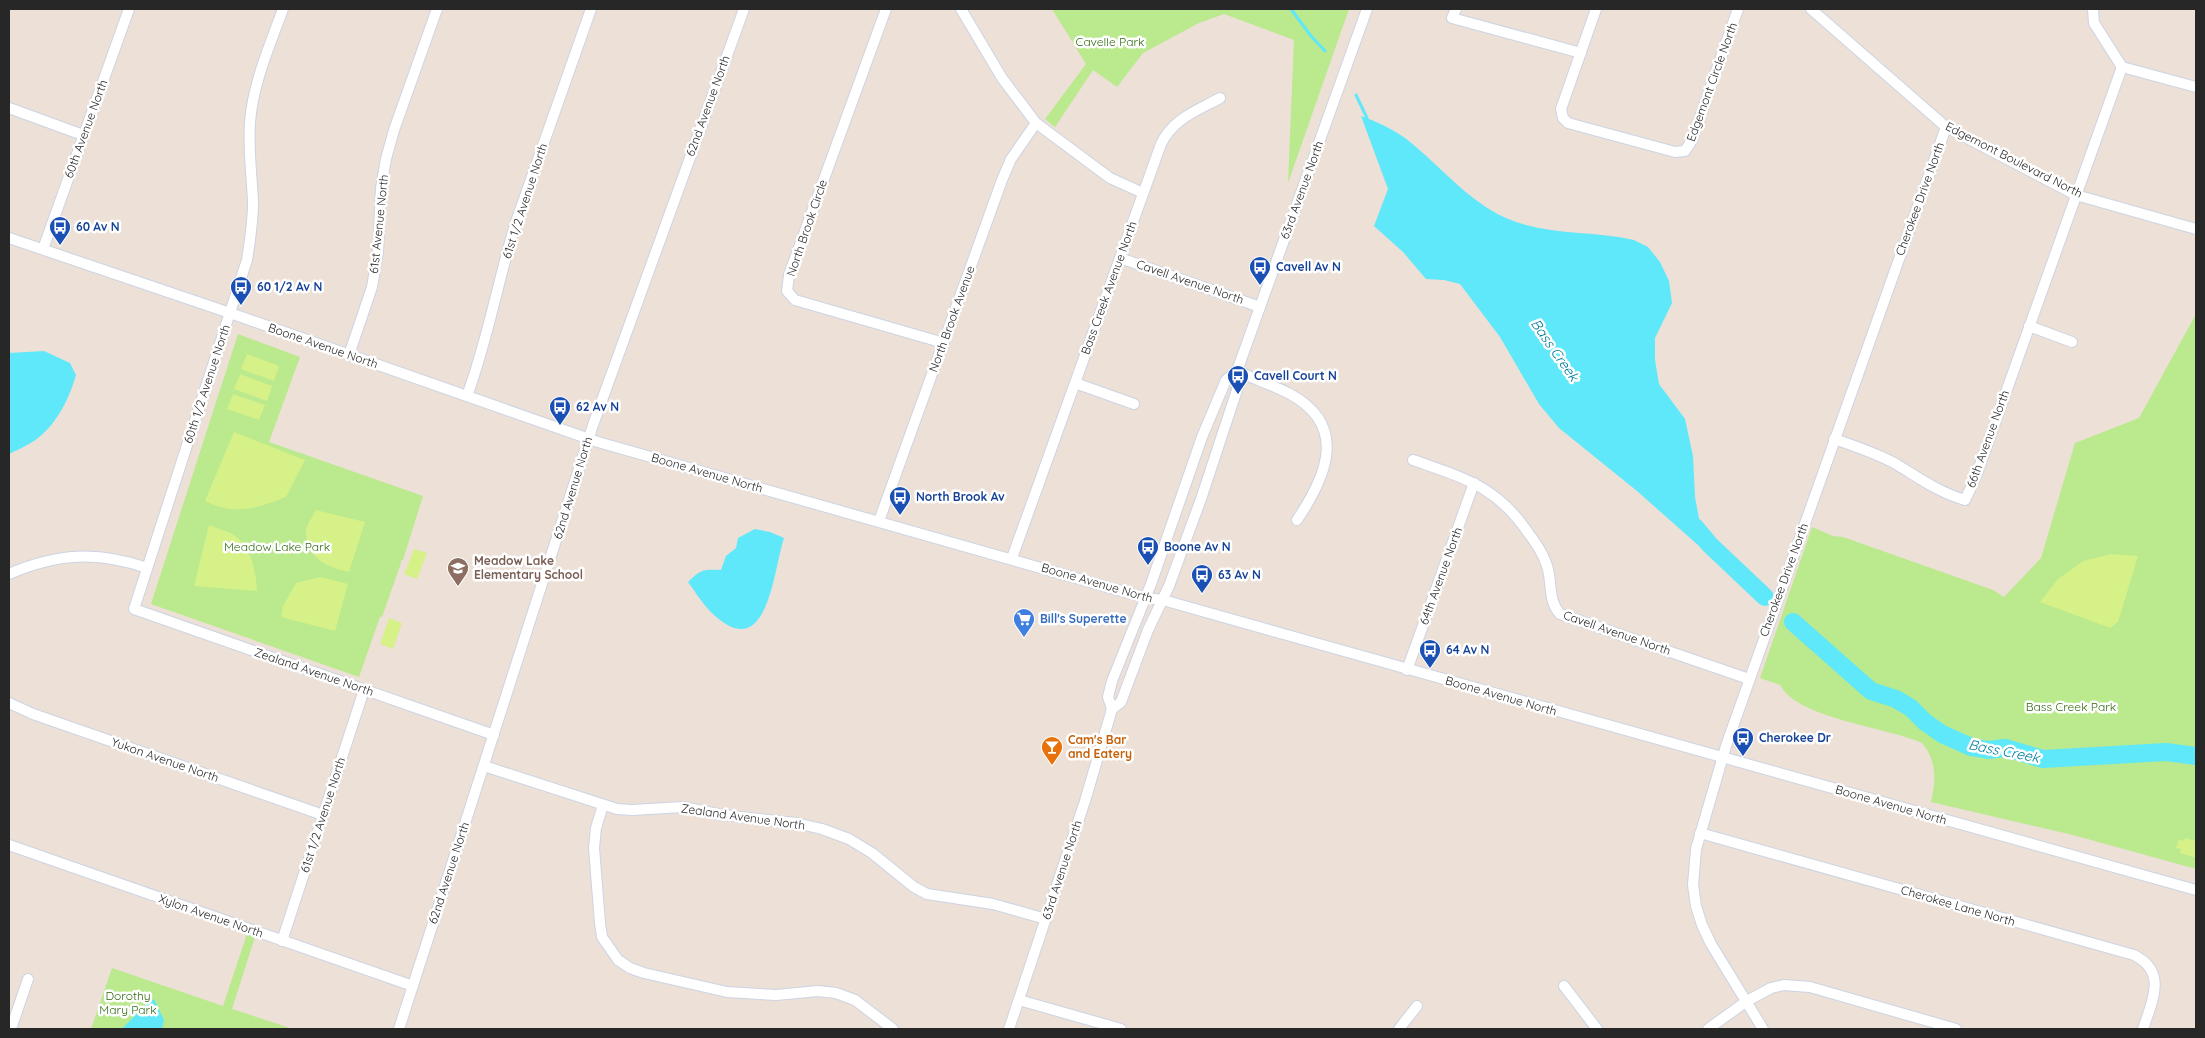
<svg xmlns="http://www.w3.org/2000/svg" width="2205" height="1038" font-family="Quicksand,sans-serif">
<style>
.green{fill:#bbe98d}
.pitch{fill:#d5f188}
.water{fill:#5ee8fa}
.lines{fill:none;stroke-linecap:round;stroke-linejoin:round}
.stream{stroke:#5ee8fa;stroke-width:3}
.river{stroke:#5ee8fa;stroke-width:18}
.minor-casing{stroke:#ccd4e3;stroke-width:12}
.minor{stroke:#fff;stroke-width:10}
.labels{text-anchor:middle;stroke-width:5;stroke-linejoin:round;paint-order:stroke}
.park-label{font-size:12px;fill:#326a12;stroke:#fff}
.street-label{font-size:12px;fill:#272727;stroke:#fff}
.transit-label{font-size:12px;font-weight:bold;fill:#164399;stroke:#fff;text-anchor:start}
.education-label{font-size:12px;font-weight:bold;fill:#785e54;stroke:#fff;text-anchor:start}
.shop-label{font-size:12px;font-weight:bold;fill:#366cbe;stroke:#fff;text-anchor:start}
.food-label{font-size:12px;font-weight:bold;fill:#c56008;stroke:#fff;text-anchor:start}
.water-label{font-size:14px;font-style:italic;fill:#027e9b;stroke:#fff}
</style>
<rect width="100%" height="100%" fill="#ece0d7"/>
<g class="green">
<path d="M1052,9H1349L1288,183L1294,40L1224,14L1199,23L1143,53L1117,87L1093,70L1055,127L1045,119L1086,64Z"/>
<path d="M2196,314V869L2073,835L1931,802C1936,781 1937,761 1922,743C1887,727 1798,719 1780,685L1760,678L1812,527L1833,536L1843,537L1993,590L2004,597L2041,558L2075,443L2139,418Z"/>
<path d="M238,334L300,357L269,442L423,496L403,560H401V563L382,617H380L359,677L151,604Z"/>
<path d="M247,934L255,937L232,1009L293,1029H91L112,968L223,1006Z"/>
</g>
<g class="pitch">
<path d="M247,354L279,366L274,381L241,369Z"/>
<path d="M240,374L272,386L267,401L234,389Z"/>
<path d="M233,394L265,405L259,420L227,409Z"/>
<path d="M234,432L305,460L286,497C258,508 234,516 205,501Z"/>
<path d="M316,510L365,522L349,572C327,567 307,559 306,532C306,525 313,516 316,510Z"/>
<path d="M209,525C216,528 225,530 232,534C251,545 256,571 257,591L194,586Z"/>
<path d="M414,549L427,553L417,579L404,574Z"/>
<path d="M2111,554L2138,556L2118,622L2110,628L2040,602L2058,579L2083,561Z"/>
<path d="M321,577L348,584L335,631L281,617L283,606L296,583Z"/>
<path d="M389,618L402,623L393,649L380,644Z"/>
<path d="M2185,838L2196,841V858L2180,853L2181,849L2176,848L2179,839L2184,841Z"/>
</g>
<g class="water">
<path d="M1361,116C1377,122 1391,128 1405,138C1439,164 1466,200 1506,218C1547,236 1591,230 1634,240L1648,247L1660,262L1669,281L1672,303L1655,338V360L1659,384L1685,419L1693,456L1695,497L1701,529L1710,545L1707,553L1637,491L1559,428L1539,404L1500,337L1460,284L1444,280L1426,279L1403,252L1374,226L1388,189Z"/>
<path d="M44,351L70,363L76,375C69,399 56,426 34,441C26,446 17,450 9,454V353Z"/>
<path d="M755,529L770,532L784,538C773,571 768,664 714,615C704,606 696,593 688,582C700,570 703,569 721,570L726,556L736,548L738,538Z"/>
<path d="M154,999L164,1020L162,1029H122L143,1007Z"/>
</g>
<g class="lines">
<g class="stream">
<path d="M1291,9L1311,36L1325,51"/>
<path d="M1356,95L1367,118"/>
</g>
<g class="river">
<path d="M1695,527L1710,545L1765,597"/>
<path d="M1793,622L1871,691L1896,699L1911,708L1925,722L1942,734L1971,747L1988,750L2005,748L2043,759L2166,752L2196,756"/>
</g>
<g class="minor-casing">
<g id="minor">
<path d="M283,9C270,45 253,83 250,122C248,150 252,176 253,203C253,222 250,241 247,260L134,609L494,735"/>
<path d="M886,9L789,275L787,291L795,300L944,343"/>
<path d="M961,9L1002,78L1036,123L1110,178L1143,193"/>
<path d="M1456,9L1452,18L1581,53"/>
<path d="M1596,9L1561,109L1563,118L1568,123L1675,152L1685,151L1692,140L1738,9"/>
<path d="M1811,9L1946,127L2076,195L2196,229"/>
<path d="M2093,9L2094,23L2122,67"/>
<path d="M2122,67L2196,87"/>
<path d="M9,108L83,135"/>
<path d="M9,238L230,313L598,442L1146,598L1163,600L1287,635L2196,890"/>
<path d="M43,249L129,9"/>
<path d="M1120,258L1260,307"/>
<path d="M2029,326L2072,342"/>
<path d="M349,355L372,287L378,252L381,188L386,159L394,130L437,9"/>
<path d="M1237,371C1254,379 1273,385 1290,394C1349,426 1326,477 1297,520"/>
<path d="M1075,383L1134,404"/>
<path d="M467,396C488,339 498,280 516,222L591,9"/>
<path d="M1834,439C1855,446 1876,453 1896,464C1919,478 1938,492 1965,500L1975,479L2122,67"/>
<path d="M1413,460C1464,478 1497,486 1529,534C1536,543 1542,552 1546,563C1553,580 1547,600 1560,614L1749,679"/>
<path d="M879,521L1002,180L1011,159L1036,123"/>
<path d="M1012,558L1161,144C1173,119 1196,111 1220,98"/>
<path d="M9,574C57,553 98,551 147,568"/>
<path d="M1407,670L1474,483"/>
<path d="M9,703L33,714L323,815"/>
<path d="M1112,709L1108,697L1112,681L1151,584L1202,437L1226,380L1237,371"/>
<path d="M484,766L617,809L632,810L683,807L723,815L796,823L822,829L849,839L872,853L914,887L927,894L993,904L1046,919"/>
<path d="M603,805L596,828L594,848L600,923L602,937L618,960L630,968L644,973L727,992L776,995L818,991L836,993L855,1000L893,1029"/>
<path d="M1700,833L2134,955C2168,972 2152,1001 2143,1029"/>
<path d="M9,845L413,986"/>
<path d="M282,941L364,690"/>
<path d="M1564,986L1597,1029"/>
<path d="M1019,1000L1121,1029"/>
<path d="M11,1029L28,979"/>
<path d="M399,1029L593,425L744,9"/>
<path d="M1009,1029L1085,801L1112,709L1121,702L1148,630L1169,586L1201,499L1238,387L1237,371L1367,9"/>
<path d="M1399,1029L1417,1006"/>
<path d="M1708,1029L1747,1001L1771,988L1784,985L1810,987L1956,1029"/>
<path d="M1763,1029L1711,944L1702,925L1696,906L1693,885L1696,849L1726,746L1946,127"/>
</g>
</g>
<use href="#minor" class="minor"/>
</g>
<defs>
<g id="bus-pin" transform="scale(1.125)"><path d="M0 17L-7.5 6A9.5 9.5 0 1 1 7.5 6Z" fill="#1a4fb4" stroke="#fff"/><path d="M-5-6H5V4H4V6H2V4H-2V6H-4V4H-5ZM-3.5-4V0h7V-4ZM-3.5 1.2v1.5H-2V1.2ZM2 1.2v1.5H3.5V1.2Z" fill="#fff"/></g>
<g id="school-pin" transform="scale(1.125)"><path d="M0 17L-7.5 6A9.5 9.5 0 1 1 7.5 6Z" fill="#8d6e63" stroke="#fff"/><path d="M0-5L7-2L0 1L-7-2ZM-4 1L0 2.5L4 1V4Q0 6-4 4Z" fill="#fff"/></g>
<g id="supermarket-pin" transform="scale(1.125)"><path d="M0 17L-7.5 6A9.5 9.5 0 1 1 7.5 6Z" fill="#3f7fe0" stroke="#fff"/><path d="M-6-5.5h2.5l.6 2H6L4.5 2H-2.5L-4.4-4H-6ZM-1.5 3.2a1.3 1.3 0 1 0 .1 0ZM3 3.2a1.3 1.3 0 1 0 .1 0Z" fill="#fff"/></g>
<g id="bar-pin" transform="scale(1.125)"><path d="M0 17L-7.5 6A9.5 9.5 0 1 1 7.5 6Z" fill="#e8710a" stroke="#fff"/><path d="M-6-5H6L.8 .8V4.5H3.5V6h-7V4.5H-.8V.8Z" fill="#fff"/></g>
</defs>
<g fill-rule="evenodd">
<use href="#bus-pin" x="60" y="227"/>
<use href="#bus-pin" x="1260" y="267"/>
<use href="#bus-pin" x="241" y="287"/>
<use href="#bus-pin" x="1238" y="376"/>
<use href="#bus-pin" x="560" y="407"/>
<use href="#bus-pin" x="900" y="497"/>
<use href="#bus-pin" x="1148" y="547"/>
<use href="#school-pin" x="458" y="568"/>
<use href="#bus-pin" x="1202" y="575"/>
<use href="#supermarket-pin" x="1024" y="619"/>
<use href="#bus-pin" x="1430" y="650"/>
<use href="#bus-pin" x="1743" y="738"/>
<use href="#bar-pin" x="1052" y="747"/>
</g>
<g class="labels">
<g class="park-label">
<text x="1110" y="46">Cavelle Park</text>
<text x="277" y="551">Meadow Lake Park</text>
<text x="2071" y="711">Bass Creek Park</text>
<text x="128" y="1000">Dorothy<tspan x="128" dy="14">Mary Park</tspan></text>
</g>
<g class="street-label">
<text transform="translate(1712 82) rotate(-70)" y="4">Edgemont Circle North</text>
<text transform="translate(708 106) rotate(-70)" y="4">62nd Avenue North</text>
<text transform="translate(86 129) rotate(-70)" y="4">60th Avenue North</text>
<text transform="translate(2014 160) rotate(27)" y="4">Edgemont Boulevard North</text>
<text transform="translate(1302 190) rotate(-70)" y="4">63rd Avenue North</text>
<text transform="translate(1920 199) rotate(-70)" y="4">Cherokee Drive North</text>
<text transform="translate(525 201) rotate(-72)" y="4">61st 1/2 Avenue North</text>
<text transform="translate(379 224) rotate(-84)" y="4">61st Avenue North</text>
<text transform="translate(807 228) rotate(-71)" y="4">North Brook Circle</text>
<text transform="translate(1190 282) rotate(19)" y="4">Cavell Avenue North</text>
<text transform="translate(1109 288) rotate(-70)" y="4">Bass Creek Avenue North</text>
<text transform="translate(952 319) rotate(-70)" y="4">North Brook Avenue</text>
<text transform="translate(323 346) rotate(19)" y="4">Boone Avenue North</text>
<text transform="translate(207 384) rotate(-72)" y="4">60th 1/2 Avenue North</text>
<text transform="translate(1988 439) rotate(-70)" y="4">66th Avenue North</text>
<text transform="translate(707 473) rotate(16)" y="4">Boone Avenue North</text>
<text transform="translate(573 488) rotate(-73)" y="4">62nd Avenue North</text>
<text transform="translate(1441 576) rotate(-70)" y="4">64th Avenue North</text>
<text transform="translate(1784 580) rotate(-70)" y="4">Cherokee Drive North</text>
<text transform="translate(1097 583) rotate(16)" y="4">Boone Avenue North</text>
<text transform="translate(1617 633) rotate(19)" y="4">Cavell Avenue North</text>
<text transform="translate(314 672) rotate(19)" y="4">Zealand Avenue North</text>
<text transform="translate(1501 696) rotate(16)" y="4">Boone Avenue North</text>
<text transform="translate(165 760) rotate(19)" y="4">Yukon Avenue North</text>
<text transform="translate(1891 805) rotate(16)" y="4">Boone Avenue North</text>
<text transform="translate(323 815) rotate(-72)" y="4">61st 1/2 Avenue North</text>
<text transform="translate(743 817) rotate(8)" y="4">Zealand Avenue North</text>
<text transform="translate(1062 870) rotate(-72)" y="4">63rd Avenue North</text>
<text transform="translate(449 873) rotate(-72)" y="4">62nd Avenue North</text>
<text transform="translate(1958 906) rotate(16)" y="4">Cherokee Lane North</text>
<text transform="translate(211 916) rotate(19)" y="4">Xylon Avenue North</text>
</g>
<g class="transit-label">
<text x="76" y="231">60 Av N</text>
<text x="1276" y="271">Cavell Av N</text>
<text x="257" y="291">60 1/2 Av N</text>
<text x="1254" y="380">Cavell Court N</text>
<text x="576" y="411">62 Av N</text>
<text x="916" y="501">North Brook Av</text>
<text x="1164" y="551">Boone Av N</text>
<text x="1218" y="579">63 Av N</text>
<text x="1446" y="654">64 Av N</text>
<text x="1759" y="742">Cherokee Dr</text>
</g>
<g class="education-label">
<text x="474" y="565">Meadow Lake<tspan x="474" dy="14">Elementary School</tspan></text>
</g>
<g class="shop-label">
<text x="1040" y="623">Bill's Superette</text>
</g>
<g class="food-label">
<text x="1068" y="744">Cam's Bar<tspan x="1068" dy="14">and Eatery</tspan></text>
</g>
<g class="water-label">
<text transform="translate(1555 350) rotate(55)" y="5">Bass Creek</text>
<text transform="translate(2004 751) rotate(11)" y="5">Bass Creek</text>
</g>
</g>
<rect width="2205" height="1038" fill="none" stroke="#272727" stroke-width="20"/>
</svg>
